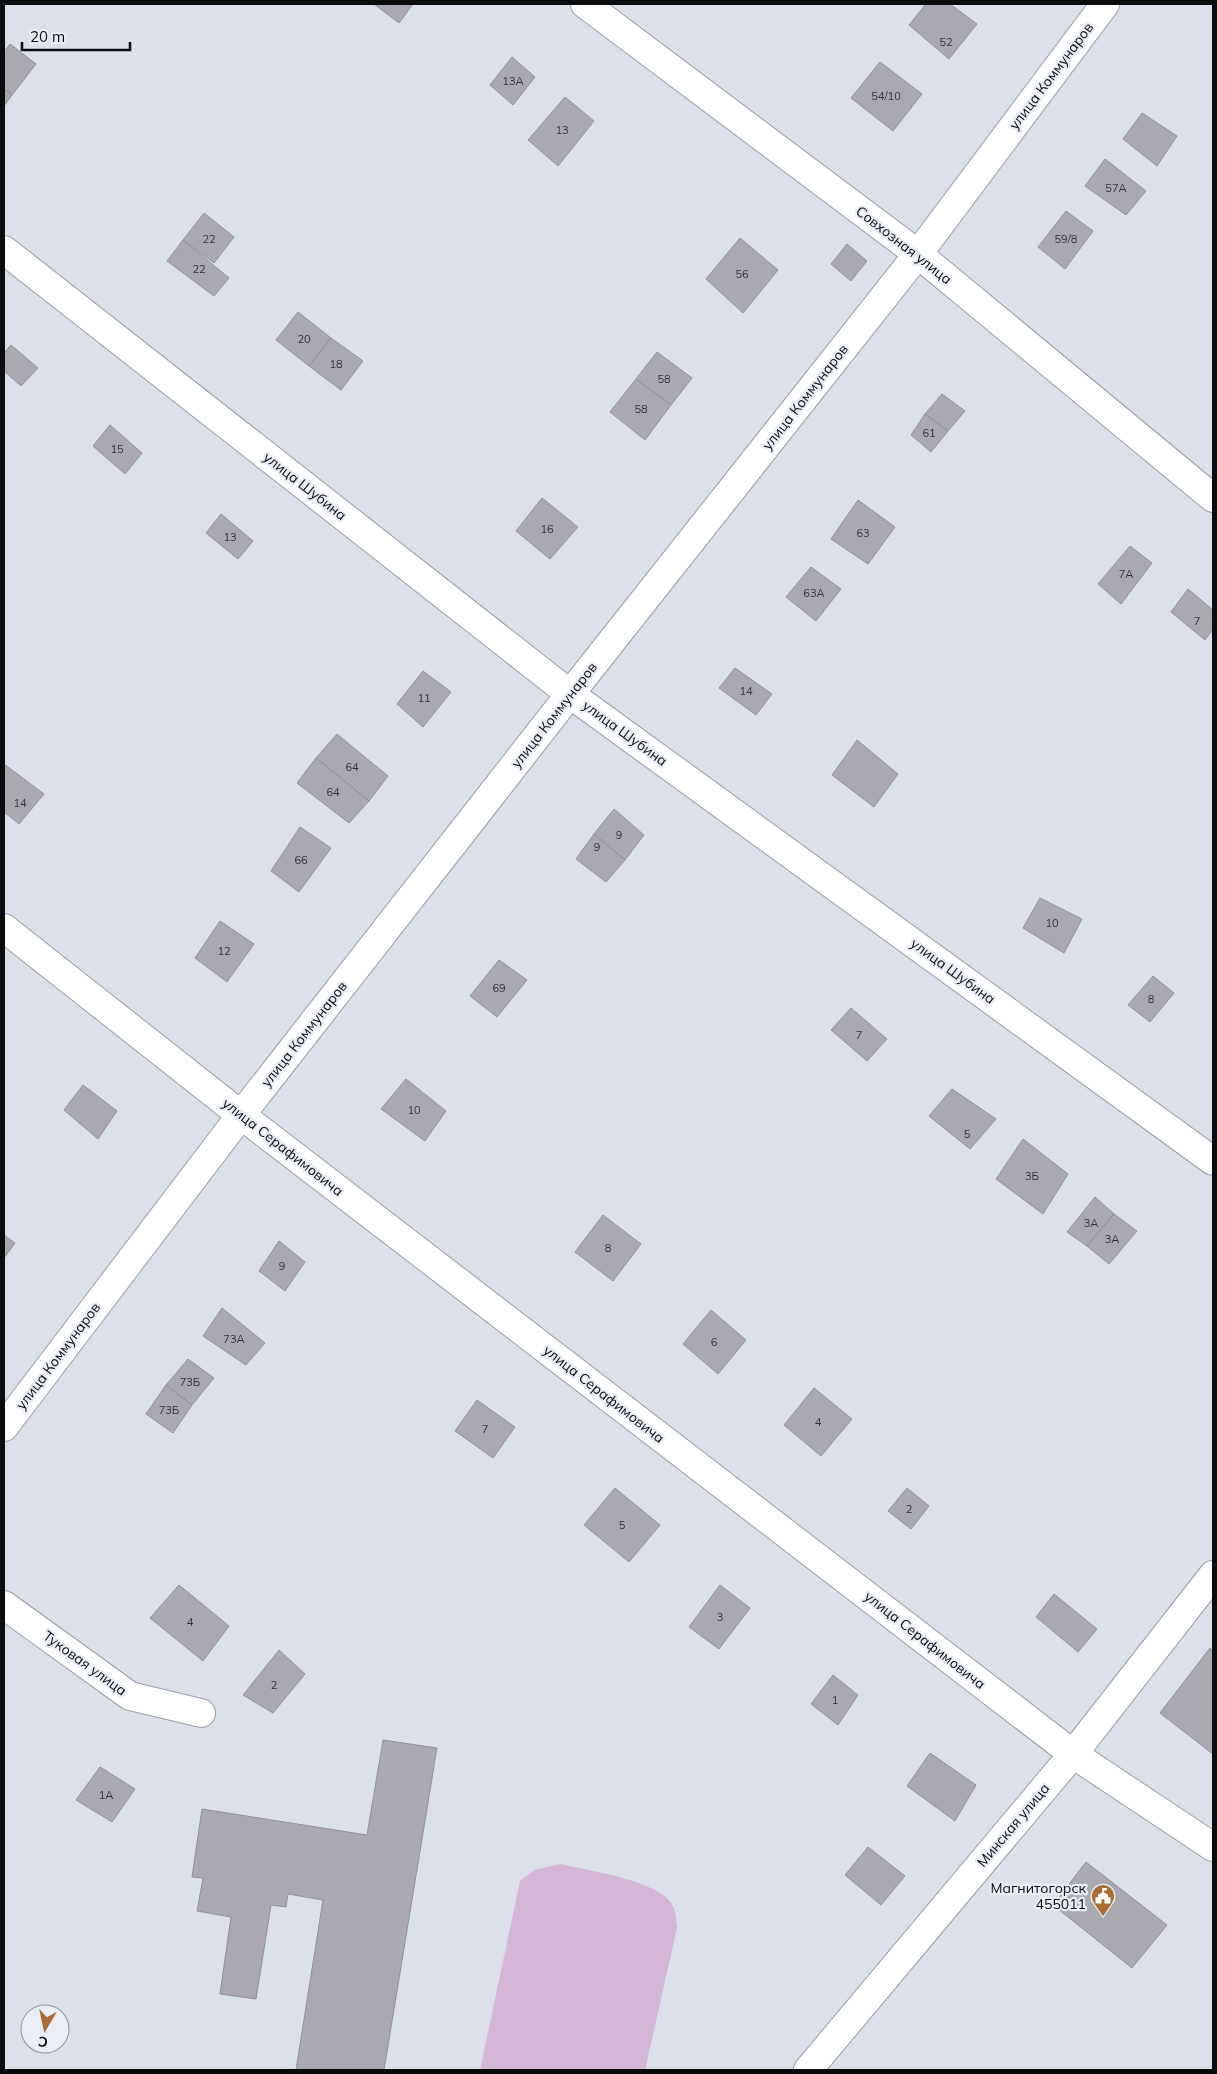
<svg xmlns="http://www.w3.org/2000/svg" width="1217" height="2074" font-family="Mulish,sans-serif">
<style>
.green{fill:#d4b6d7}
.building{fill:#aaa9b2;stroke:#92919a}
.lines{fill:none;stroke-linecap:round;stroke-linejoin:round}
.minor-casing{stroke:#989ea5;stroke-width:30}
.minor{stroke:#fff;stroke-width:28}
.labels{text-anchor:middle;stroke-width:4.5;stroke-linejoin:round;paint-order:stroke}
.number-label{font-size:11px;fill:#323337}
.street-label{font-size:14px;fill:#0a0c0e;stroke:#e8edf6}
.poi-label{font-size:14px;fill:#0a0c0e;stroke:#e8edf6;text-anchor:end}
</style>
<rect width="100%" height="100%" fill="#dbe0e9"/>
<path class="green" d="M560,1864C585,1870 665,1881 674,1908C676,1914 676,1921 677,1928L645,2070H480L520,1881L534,1870Z"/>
<g class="building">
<path d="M374,4H413L399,23Z"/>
<path d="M926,4H950L977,24L949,59L909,25Z"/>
<path d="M10,44L36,64L12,95L4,89V52Z"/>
<path d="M512,57L535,77L513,105L490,85Z"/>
<path d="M880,62L922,94L893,131L851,98Z"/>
<path d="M4,89L12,95L4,106Z"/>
<path d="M565,97L594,121L558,166L528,140Z"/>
<path d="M1142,113L1177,136L1157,166L1123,139Z"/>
<path d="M1105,159L1146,191L1126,215L1085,186Z"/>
<path d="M1066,211L1093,231L1065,269L1038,247Z"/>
<path d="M204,213L234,237L214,263L183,240Z"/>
<path d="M740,238L778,270L743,313L706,279Z"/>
<path d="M183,240L229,278L214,296L167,261Z"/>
<path d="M847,244L867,261L851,281L831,264Z"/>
<path d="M298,312L331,338L309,366L276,340Z"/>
<path d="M331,338L363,361L341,390L309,366Z"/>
<path d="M11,345L38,368L21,386L4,371V353Z"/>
<path d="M657,352L692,378L671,405L636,379Z"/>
<path d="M636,379L671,405L645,440L610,412Z"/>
<path d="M942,394L965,411L948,431L925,414Z"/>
<path d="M925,414L948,431L931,452L911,435Z"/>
<path d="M110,425L142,453L125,474L93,446Z"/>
<path d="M542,498L578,527L550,559L516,531Z"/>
<path d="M858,500L895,527L868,564L831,539Z"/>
<path d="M221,514L253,541L238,559L206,533Z"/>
<path d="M1130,546L1152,563L1121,604L1098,584Z"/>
<path d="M811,567L841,589L816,621L786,597Z"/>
<path d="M1188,589L1213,610V629L1205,640L1171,612Z"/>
<path d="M735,668L772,694L756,715L719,688Z"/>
<path d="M423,671L451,692L423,727L397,704Z"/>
<path d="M337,734L388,776L369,801L316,758Z"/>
<path d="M857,740L898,774L874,807L832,775Z"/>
<path d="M316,758L369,801L349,823L297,783Z"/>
<path d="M4,764L44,794L19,824L4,812Z"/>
<path d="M614,809L644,835L625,860L594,834Z"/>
<path d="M300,827L331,848L299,892L271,871Z"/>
<path d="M594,834L625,860L606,882L576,859Z"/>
<path d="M1040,898L1082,919L1064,953L1023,928Z"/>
<path d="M220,921L254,944L227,982L195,958Z"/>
<path d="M499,960L527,980L497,1017L470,996Z"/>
<path d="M1153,976L1174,993L1150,1022L1128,1005Z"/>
<path d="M851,1008L887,1039L867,1061L831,1030Z"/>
<path d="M406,1079L446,1111L425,1141L381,1109Z"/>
<path d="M83,1085L117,1111L98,1139L64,1110Z"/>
<path d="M952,1089L996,1119L970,1149L929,1116Z"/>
<path d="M1023,1139L1068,1174L1043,1214L996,1179Z"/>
<path d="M1095,1197L1114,1214L1087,1246L1067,1232Z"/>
<path d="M1114,1214L1137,1231L1109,1264L1087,1246Z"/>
<path d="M603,1215L641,1244L613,1281L575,1252Z"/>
<path d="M4,1235L15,1243L4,1258Z"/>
<path d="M279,1241L305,1262L285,1291L259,1271Z"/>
<path d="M222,1308L265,1343L246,1365L203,1336Z"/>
<path d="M711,1310L746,1340L718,1374L683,1344Z"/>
<path d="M188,1359L214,1378L192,1405L166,1385Z"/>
<path d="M166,1385L192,1405L173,1433L146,1414Z"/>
<path d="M814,1388L852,1419L821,1456L784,1425Z"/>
<path d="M477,1400L515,1427L493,1458L455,1431Z"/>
<path d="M615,1488L660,1525L629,1562L584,1525Z"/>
<path d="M907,1488L929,1506L911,1529L888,1511Z"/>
<path d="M179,1585L229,1626L203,1661L150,1618Z"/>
<path d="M720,1585L750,1608L719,1649L689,1627Z"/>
<path d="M1054,1594L1097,1629L1078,1652L1036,1617Z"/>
<path d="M1210,1648L1213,1651V1754L1160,1713Z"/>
<path d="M279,1650L305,1674L273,1713L243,1695Z"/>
<path d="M833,1675L858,1695L838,1725L811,1704Z"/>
<path d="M383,1740L437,1748L384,2070H296L323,1900L288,1894L286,1907L271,1905L256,1999L220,1994L231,1917L197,1911L203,1878L192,1877L202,1809L367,1835Z"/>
<path d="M930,1753L976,1785L955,1821L907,1786Z"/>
<path d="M100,1767L135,1789L112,1822L76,1800Z"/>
<path d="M868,1847L905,1876L881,1905L845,1875Z"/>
<path d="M1086,1862L1167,1925L1132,1968L1053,1905Z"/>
</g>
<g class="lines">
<g class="minor-casing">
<g id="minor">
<path d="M585,4L918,254L1213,498"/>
<path d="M4,250L570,694L1213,1161"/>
<path d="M4,928L241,1115L1073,1754L1213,1847"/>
<path d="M4,1427L241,1115L570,694L918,254L1105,4"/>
<path d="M4,1605L130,1696L201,1713"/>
<path d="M808,2070L1073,1754L1213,1575"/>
</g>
</g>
<use href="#minor" class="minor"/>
</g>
<defs>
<g id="civic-pin" transform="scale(1.25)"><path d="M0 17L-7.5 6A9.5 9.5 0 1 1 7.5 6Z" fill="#ac6d33" stroke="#e8edf6"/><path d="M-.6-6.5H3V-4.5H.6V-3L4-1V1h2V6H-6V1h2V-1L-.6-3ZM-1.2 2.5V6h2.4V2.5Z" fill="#fff"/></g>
</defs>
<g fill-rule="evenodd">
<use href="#civic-pin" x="1103" y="1896"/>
</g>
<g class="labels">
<g class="number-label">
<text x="946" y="46">52</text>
<text x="513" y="85">13А</text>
<text x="886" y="100">54/10</text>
<text x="562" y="134">13</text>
<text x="1116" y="192">57А</text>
<text x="209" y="243">22</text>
<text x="1066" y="243">59/8</text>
<text x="199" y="273">22</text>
<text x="742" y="278">56</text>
<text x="304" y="343">20</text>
<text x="336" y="368">18</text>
<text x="664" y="383">58</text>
<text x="641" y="413">58</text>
<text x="929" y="437">61</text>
<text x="117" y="453">15</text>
<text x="547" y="533">16</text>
<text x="863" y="537">63</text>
<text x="230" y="541">13</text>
<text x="1126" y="578">7А</text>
<text x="814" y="597">63А</text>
<text x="1197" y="625">7</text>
<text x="746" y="695">14</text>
<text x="424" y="702">11</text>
<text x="352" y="771">64</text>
<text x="333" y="796">64</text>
<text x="20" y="807">14</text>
<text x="619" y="839">9</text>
<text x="597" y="851">9</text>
<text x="301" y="864">66</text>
<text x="1052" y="927">10</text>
<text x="224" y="955">12</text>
<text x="499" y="992">69</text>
<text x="1151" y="1003">8</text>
<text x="859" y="1039">7</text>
<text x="414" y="1114">10</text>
<text x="967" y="1138">5</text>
<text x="1032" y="1180">3Б</text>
<text x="1091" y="1227">3А</text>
<text x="1112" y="1243">3А</text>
<text x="608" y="1252">8</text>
<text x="282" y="1270">9</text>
<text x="234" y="1343">73А</text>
<text x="714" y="1346">6</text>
<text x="190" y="1386">73Б</text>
<text x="169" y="1414">73Б</text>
<text x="818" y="1426">4</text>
<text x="485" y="1433">7</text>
<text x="909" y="1513">2</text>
<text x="622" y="1529">5</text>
<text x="720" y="1621">3</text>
<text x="190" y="1626">4</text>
<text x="274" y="1689">2</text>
<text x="835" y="1704">1</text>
<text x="106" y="1799">1А</text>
</g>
<g class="street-label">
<text transform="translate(1051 76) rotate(-53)" y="5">улица Коммунаров</text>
<text transform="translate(904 245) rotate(38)" y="5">Совхозная улица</text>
<text transform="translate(805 397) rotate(-52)" y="5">улица Коммунаров</text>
<text transform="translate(305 486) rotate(38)" y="5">улица Шубина</text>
<text transform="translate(554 715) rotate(-52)" y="5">улица Коммунаров</text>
<text transform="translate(625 733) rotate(36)" y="5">улица Шубина</text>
<text transform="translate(953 971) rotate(36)" y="5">улица Шубина</text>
<text transform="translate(304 1034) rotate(-52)" y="5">улица Коммунаров</text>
<text transform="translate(283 1147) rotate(38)" y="5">улица Серафимовича</text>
<text transform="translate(58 1356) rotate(-53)" y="5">улица Коммунаров</text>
<text transform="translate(604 1394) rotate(38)" y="5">улица Серафимовича</text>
<text transform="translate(925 1640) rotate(38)" y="5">улица Серафимовича</text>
<text transform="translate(85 1663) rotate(36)" y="5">Туковая улица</text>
<text transform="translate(1013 1825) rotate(-50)" y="5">Минская улица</text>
</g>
<g class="poi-label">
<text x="1086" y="1893">Магнитогорск<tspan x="1086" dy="16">455011</tspan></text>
</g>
</g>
<rect width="1217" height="2074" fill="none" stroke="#0a0c0e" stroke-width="10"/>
<g transform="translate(45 2029) rotate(189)"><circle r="24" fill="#e8edf6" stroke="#8f9399"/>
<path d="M0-4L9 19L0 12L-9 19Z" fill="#ac6d33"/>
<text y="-8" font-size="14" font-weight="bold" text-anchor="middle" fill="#0a0c0e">С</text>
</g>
<path d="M22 42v8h108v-8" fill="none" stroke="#0a0c0e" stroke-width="2.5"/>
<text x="30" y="42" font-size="15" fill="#0a0c0e" stroke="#e8edf6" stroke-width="4" paint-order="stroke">20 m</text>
</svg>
